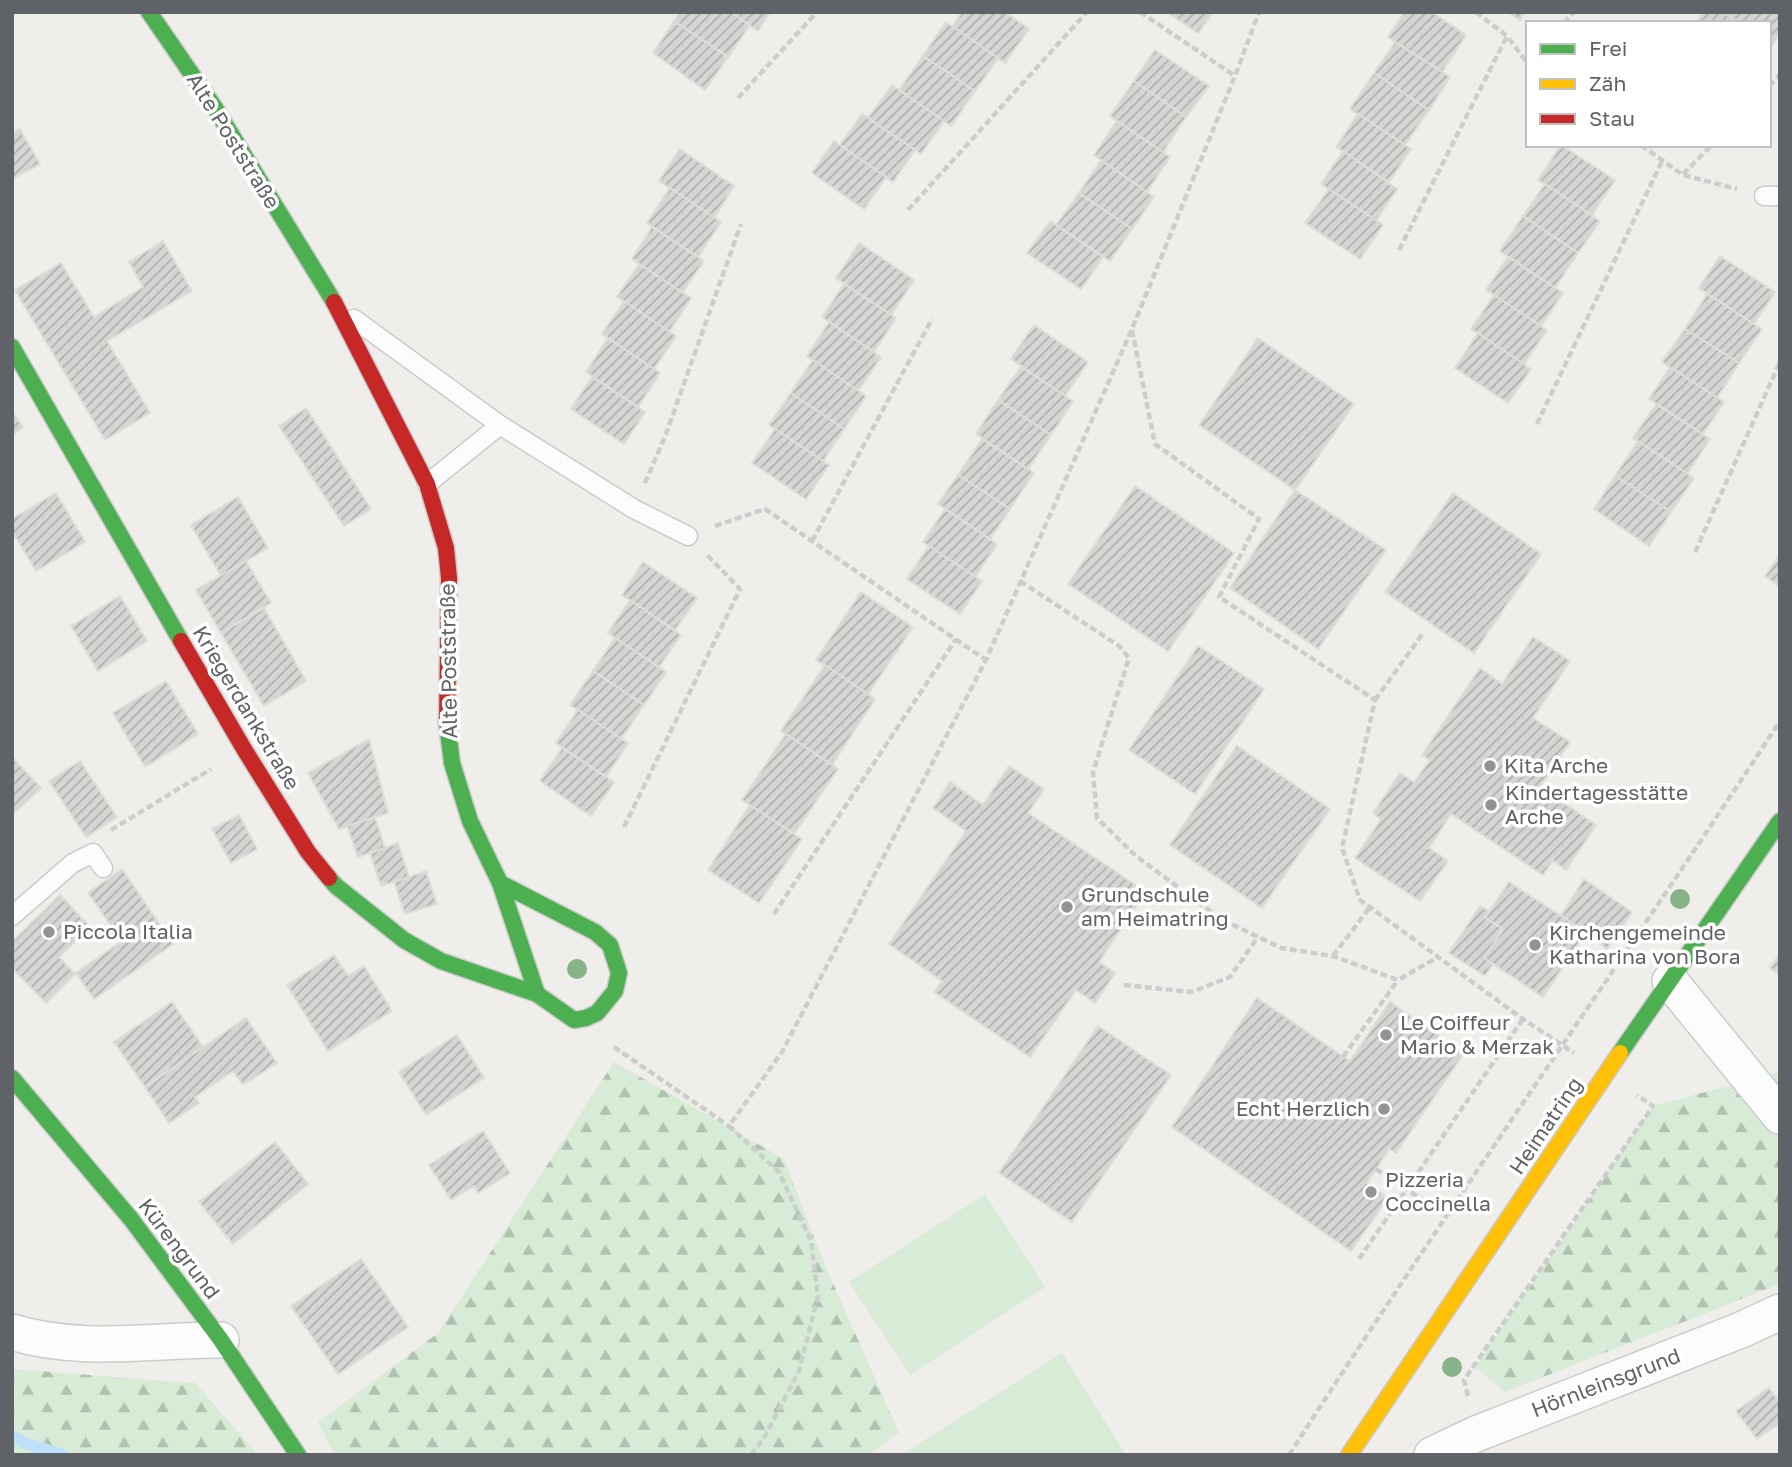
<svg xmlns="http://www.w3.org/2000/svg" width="1792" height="1467" font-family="'Golos Text',sans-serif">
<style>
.forest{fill:url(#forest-firs)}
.pitch{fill:#d8ebd6}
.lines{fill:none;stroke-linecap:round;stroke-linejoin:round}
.stream{stroke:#bfe0f9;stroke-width:12}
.building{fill:url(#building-hatch);stroke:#deddd9;stroke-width:2}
.lane-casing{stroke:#cbcccc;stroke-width:21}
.street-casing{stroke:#cbcccc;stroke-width:38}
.fast-casing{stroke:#cacacb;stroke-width:19}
.slow-casing{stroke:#cacacb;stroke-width:19}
.jam-casing{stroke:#cacacb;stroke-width:19}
.path{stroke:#cacfcc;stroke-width:4.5;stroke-dasharray:7 3.5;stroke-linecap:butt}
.lane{stroke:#fdfcfc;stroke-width:18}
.street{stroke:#fdfcfc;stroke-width:35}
.fast{stroke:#4caf50;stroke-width:16}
.slow{stroke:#ffc107;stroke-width:16}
.jam{stroke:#c62828;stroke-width:16}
.tree{fill:#88b388}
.poi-dot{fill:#919496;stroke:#fff;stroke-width:2.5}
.labels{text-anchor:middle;stroke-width:7;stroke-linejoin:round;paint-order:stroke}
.street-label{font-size:21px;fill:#5f6368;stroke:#fff}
.poi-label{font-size:21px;fill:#5f6368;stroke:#fff;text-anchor:start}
</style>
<defs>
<pattern id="forest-firs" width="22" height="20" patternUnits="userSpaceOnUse" patternTransform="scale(1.75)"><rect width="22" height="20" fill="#d8ebd6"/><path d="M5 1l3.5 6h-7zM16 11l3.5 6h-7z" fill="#b2c2b1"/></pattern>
<pattern id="building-hatch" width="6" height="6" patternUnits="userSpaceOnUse" patternTransform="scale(1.75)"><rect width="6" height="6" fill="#d6d5d3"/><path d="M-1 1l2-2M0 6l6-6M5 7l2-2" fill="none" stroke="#b1b0af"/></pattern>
</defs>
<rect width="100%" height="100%" fill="#efeeea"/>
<g class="forest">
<path d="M614,1062L784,1159L825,1265L899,1433L868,1455H335L318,1422L438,1333Z"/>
<path d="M1780,1072V1284L1505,1392L1475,1367L1653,1106Z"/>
<path d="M12,1369L195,1383L254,1450L255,1455H12Z"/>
</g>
<g class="pitch">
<path d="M985,1194L1045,1287L910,1375L849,1282Z"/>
<path d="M1062,1353L1126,1455H901Z"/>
</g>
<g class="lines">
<path class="stream" d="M12,1436L24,1443L63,1455"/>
</g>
<g class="building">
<path d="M680,12H731L750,25L728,57L674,21Z"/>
<path d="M731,12H770L758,31Z"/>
<path d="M962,12H1005L1029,29L1005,63L952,27Z"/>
<path d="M1167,12H1213L1198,33Z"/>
<path d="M1404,12H1432L1466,35L1442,72L1388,37Z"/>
<path d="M1508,12H1525L1520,20Z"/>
<path d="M1703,12H1724L1739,23H1696Z"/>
<path d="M1724,12H1780V33L1772,45L1769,43V23H1739Z"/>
<path d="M674,21L728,57L705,90L653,53Z"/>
<path d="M946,22L998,58L975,91L923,56Z"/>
<path d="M1395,42L1450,77L1429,110L1374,73Z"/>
<path d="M1155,50L1209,86L1186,117L1134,81Z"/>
<path d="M923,56L975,91L951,126L899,90Z"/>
<path d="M1374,73L1429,110L1405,145L1350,109Z"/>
<path d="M1134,81L1186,117L1163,152L1110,116Z"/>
<path d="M892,85L944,121L921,154L868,118Z"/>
<path d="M862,114L915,150L893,182L840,145Z"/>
<path d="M1358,114L1411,149L1389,182L1336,147Z"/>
<path d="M1117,121L1170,157L1147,192L1094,155Z"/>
<path d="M20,129L40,164L12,179V134Z"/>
<path d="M834,141L886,177L864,209L812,173Z"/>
<path d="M1561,145L1615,180L1592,215L1538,180Z"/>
<path d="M680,149L734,186L714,218L659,181Z"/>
<path d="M1343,151L1397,189L1376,221L1321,184Z"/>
<path d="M1101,160L1154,197L1132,229L1079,193Z"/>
<path d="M1545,184L1600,221L1578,253L1523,216Z"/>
<path d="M670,188L721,222L698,257L647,223Z"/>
<path d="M1329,189L1383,225L1360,259L1305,223Z"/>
<path d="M1079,193L1132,229L1110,261L1056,225Z"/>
<path d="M1523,216L1578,253L1555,288L1500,251Z"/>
<path d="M1050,221L1103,257L1081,289L1027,253Z"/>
<path d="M652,227L704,261L682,293L632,259Z"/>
<path d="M163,241L192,291L107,341L150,413L105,440L15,290L61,263L94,317L143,287L129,262Z"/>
<path d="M859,243L914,280L891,315L836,278Z"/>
<path d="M1720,256L1775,292L1754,324L1699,288Z"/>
<path d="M1508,257L1563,293L1541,326L1486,290Z"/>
<path d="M639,264L691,298L669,332L617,297Z"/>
<path d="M844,284L896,318L874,352L822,317Z"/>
<path d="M1707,294L1762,329L1739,363L1685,329Z"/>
<path d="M1494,295L1547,330L1524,364L1471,329Z"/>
<path d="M624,301L676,336L654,369L602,334Z"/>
<path d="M829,322L881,357L858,391L807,356Z"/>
<path d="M1034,325L1088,362L1065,396L1011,359Z"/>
<path d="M1685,329L1739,363L1717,398L1662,362Z"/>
<path d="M1478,333L1531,369L1508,403L1455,368Z"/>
<path d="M608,338L660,373L638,407L586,372Z"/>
<path d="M1258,338L1354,404L1295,490L1199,425Z"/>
<path d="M813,360L866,396L844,429L791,393Z"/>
<path d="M1021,367L1073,401L1051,435L998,400Z"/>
<path d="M1670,367L1724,402L1703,434L1649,399Z"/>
<path d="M592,377L645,412L624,444L571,409Z"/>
<path d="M791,393L844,429L823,461L769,425Z"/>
<path d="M998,400L1051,435L1028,469L976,434Z"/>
<path d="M1656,404L1710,439L1687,474L1633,438Z"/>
<path d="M306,408L371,509L344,526L279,426Z"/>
<path d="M12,412L23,427L12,435Z"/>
<path d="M775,429L829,465L806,499L752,463Z"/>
<path d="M982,439L1034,473L1010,509L958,475Z"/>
<path d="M1638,441L1694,478L1671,512L1615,476Z"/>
<path d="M958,475L1010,509L990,539L938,504Z"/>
<path d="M1615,476L1671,512L1649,546L1594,509Z"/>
<path d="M1135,486L1234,553L1168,651L1068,584Z"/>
<path d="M1295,490L1386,550L1318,649L1230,588Z"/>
<path d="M56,493L85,542L36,571L12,531V519Z"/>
<path d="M1453,493L1541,554L1474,653L1385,592Z"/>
<path d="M238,497L268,548L221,576L191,525Z"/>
<path d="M945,509L997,544L975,577L923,542Z"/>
<path d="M929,546L982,581L960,614L907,579Z"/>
<path d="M1780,555V587L1765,576Z"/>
<path d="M246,561L271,603L221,633L196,590Z"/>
<path d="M643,562L697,598L675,630L622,595Z"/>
<path d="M861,592L913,627L868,694L816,660Z"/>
<path d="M120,596L147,641L98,671L71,626Z"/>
<path d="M630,600L681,635L659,667L608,633Z"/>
<path d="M264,608L306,681L264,706L221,633Z"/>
<path d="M1533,637L1570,661L1533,718L1570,742L1540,787L1596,825L1566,870L1553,861L1543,875L1451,814L1429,848L1448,861L1420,901L1355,858L1381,819L1373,813L1400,773L1414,782L1430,760L1422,755L1480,668L1502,684Z"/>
<path d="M615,638L666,672L644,705L593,671Z"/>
<path d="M1198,646L1264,689L1195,794L1129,750Z"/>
<path d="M825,665L875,699L832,765L781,731Z"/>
<path d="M593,671L644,705L621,739L570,705Z"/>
<path d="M166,681L198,734L145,767L113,713Z"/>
<path d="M578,710L628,743L606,777L556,743Z"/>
<path d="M786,734L838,769L794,834L742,800Z"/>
<path d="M369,739L388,813L339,829L308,773Z"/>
<path d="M1237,746L1330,809L1262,908L1170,845Z"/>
<path d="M562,748L614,782L591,816L540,781Z"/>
<path d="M12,757L41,788L12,815Z"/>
<path d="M80,761L117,817L86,837L49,781Z"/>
<path d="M1009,766L1044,789L1028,813L1146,892L1099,962L1115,973L1095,1003L1076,990L1030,1057L934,992L942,981L889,944L966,831L933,808L950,782L983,805Z"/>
<path d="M750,805L802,839L759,903L708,870Z"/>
<path d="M239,815L257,849L231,863L212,829Z"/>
<path d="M375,817L385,848L358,857L347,826Z"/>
<path d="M398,843L409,877L381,886L370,853Z"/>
<path d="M122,869L173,944L94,999L76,973L122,941L88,893Z"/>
<path d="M426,871L437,904L405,914L394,882Z"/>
<path d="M1584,879L1632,912L1607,949L1561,916Z"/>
<path d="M1509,882L1586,932L1543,997L1484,958L1503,929L1485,918Z"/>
<path d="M60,895L90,927L59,957L75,974L46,1003L12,968V942Z"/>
<path d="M1480,906L1489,911L1485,918L1503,929L1484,958L1493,964L1485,976L1449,953Z"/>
<path d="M1780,953V975L1770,968Z"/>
<path d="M334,955L348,976L364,966L392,1011L328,1051L287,985Z"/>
<path d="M1257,998L1350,1061L1390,1002L1464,1053L1396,1153L1389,1149L1367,1183L1388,1198L1351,1251L1172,1127Z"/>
<path d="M172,1002L203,1047L145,1087L114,1042Z"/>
<path d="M246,1018L277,1063L243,1085L233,1071L195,1097L199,1103L169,1123L145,1087Z"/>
<path d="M1098,1026L1171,1075L1072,1222L999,1173Z"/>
<path d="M457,1035L484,1078L426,1115L399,1072Z"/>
<path d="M483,1131L510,1173L478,1193L474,1186L451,1200L429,1165Z"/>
<path d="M275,1142L308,1184L233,1244L199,1202Z"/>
<path d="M361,1259L408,1327L338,1374L291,1306Z"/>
<path d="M1769,1388L1780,1403V1423L1757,1439L1736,1411Z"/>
</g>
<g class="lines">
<g class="lane-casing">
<g id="lane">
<path d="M1764,196H1780"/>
<path d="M354,319L500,425"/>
<path d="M427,484L500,425L634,509L688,536"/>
<path d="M12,916L73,863L93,853L103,868"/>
</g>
</g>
<g class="street-casing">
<g id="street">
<path d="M1670,981L1780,1116"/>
<path d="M12,1332C80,1353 152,1340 221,1340"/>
<path d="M1432,1455L1476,1434L1741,1330L1780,1312"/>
</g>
</g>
<g class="fast-casing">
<g id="fast">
<path d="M149,12L215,108L334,302"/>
<path d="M12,347L181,641"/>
<path d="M447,723L452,763L470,821L500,883L537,994"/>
<path d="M329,878L336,886L404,940L441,961L537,994L574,1020L586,1018L597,1013L615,991L619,973L610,945L595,932L500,883"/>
<path d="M1620,1053L1780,821"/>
<path d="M12,1078L131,1219L221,1340L298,1455"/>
</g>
</g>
<g class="slow-casing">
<path id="slow" d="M1349,1455L1620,1053"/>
</g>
<g class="jam-casing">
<g id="jam">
<path d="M334,302L427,484L446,548L449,578L447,723"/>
<path d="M181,641L244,749L308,852L329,878"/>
</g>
</g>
<g class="path">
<path d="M1140,12L1235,76"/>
<path d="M1476,12L1507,36L1528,64"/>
<path d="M1564,23L1574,12"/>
<path d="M1769,86L1780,75"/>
<path d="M738,98L817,12"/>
<path d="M1641,145L1683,175L1737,189"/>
<path d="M1683,174L1712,145"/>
<path d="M908,210L1087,12"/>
<path d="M1399,250L1507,36"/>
<path d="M1132,330L1155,444L1259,519L1219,597L1375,700L1342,848L1360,900L1523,1019L1574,1053"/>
<path d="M1537,424L1662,161"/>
<path d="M645,483L666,434L741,224"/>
<path d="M715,526L765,509L986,660"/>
<path d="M812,541L932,319"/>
<path d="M1695,552L1780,362"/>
<path d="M1020,581L1119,646L1129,658L1093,772L1097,818L1136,856L1221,919L1281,948L1333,956L1398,980L1438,957"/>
<path d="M1375,700L1424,632"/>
<path d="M624,827L740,589L707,555"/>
<path d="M111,830L211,769"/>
<path d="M774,914L956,639"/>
<path d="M1333,956L1370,907"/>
<path d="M1124,985L1191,992L1230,977L1258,937"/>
<path d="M614,1047L729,1126"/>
<path d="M1343,1057L1398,980"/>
<path d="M1376,1169L1447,1216"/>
<path d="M1359,1259L1523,1019"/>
<path d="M1468,1396L1464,1380L1653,1106L1637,1095"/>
<path d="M751,1455L765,1436L799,1371L818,1296L811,1241L779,1172L729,1126L782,1052L986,660L1132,329L1235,76L1259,12"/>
<path d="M1289,1455C1448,1207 1619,967 1780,721"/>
</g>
<use href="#lane" class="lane"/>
<use href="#street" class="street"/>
<use href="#fast" class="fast"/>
<use href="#slow" class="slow"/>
<use href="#jam" class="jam"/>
</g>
<g class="tree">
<circle cx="1680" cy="899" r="10"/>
<circle cx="577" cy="969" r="10"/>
<circle cx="1452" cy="1367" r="10"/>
</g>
<g class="poi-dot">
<circle cx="1490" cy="766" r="7"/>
<circle cx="1491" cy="805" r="7"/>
<circle cx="1067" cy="907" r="7"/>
<circle cx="49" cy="932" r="7"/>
<circle cx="1535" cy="945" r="7"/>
<circle cx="1386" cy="1035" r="7"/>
<circle cx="1384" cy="1109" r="7"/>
<circle cx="1371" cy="1192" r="7"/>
</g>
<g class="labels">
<g class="street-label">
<text transform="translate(233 141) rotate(58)" y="7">Alte Poststraße</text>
<text transform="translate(449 661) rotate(-91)" y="7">Alte Poststraße</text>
<text transform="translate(246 708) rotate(59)" y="7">Kriegerdankstraße</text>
<text transform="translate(1546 1126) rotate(-56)" y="7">Heimatring</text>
<text transform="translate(179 1249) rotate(53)" y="7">Kürengrund</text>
<text transform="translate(1606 1383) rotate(-21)" y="7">Hörnleinsgrund</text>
</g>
<g class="poi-label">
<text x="1504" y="773">Kita Arche</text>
<text x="1505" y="800">Kindertagesstätte<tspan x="1505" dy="24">Arche</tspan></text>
<text x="1081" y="902">Grundschule<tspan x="1081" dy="24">am Heimatring</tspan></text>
<text x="63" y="939">Piccola Italia</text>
<text x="1549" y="940">Kirchengemeinde<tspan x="1549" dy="24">Katharina von Bora</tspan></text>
<text x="1400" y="1030">Le Coiffeur<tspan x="1400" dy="24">Mario &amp; Merzak</tspan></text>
<text x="1370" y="1116" text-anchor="end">Echt Herzlich</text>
<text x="1385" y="1187">Pizzeria<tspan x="1385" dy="24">Coccinella</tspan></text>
</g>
</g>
<rect width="1792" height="1467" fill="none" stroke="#5f6368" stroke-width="28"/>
<rect x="1526" y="21" width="245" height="126" fill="#ffffff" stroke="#bfc1c3" stroke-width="2"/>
<rect x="1540" y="44" width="35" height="10" fill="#4caf50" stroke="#bfc1c3" stroke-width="2"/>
<text x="1589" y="56" font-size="21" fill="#5f6368">Frei</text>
<rect x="1540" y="79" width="35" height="10" fill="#ffc107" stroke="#bfc1c3" stroke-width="2"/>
<text x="1589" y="91" font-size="21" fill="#5f6368">Zäh</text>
<rect x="1540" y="114" width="35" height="10" fill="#c62828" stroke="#bfc1c3" stroke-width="2"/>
<text x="1589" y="126" font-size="21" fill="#5f6368">Stau</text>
</svg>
